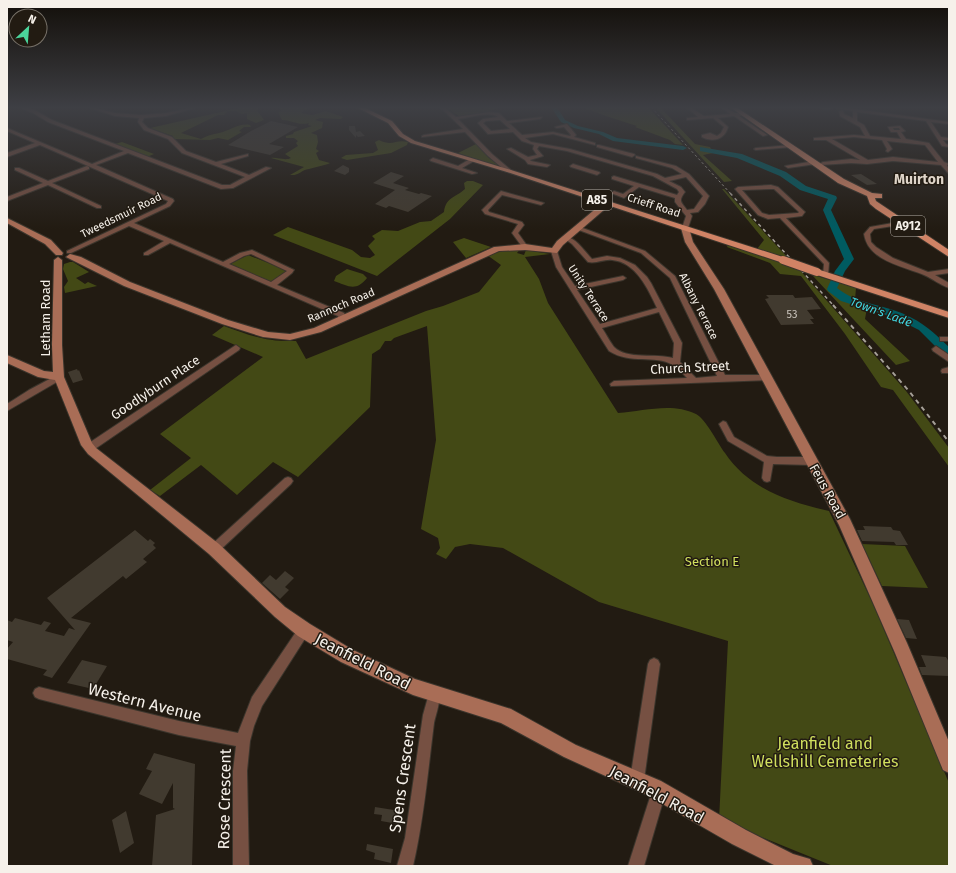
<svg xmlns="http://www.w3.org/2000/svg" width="956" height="873" font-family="'Fira Sans',sans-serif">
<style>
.green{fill:#434915}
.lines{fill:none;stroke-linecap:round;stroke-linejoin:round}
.river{fill:#005b61;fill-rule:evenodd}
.building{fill:#413a2f}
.street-casing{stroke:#3b352c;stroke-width:2}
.secondary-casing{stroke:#3b352c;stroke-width:2}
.primary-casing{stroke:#3b352c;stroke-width:2}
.street{fill:#765042;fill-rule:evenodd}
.secondary{fill:#a96d56;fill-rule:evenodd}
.primary{fill:#d08365;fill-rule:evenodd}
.rail-far2{stroke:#a6a098;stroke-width:1;stroke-dasharray:2.5 2.5;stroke-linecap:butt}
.rail-far1{stroke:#a6a098;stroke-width:1.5;stroke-dasharray:3.5 3.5;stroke-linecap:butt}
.rail{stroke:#a6a098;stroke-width:2;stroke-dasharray:4.5 4.5;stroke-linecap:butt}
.primary-bridge-casing{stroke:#3b352c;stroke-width:10;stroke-linecap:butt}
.primary-bridge{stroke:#d08365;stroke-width:8}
.labels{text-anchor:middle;stroke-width:3;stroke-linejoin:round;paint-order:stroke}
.far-street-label{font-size:11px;fill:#f6f1ea;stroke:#221b12}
.number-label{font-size:11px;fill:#c9c3bb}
.shield{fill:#221b12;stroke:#b6b1a9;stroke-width:1}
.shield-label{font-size:12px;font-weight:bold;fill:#f6f1ea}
.far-water-label{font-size:12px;font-style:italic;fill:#42d8e3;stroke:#221b12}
.street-label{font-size:13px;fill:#f6f1ea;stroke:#221b12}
.park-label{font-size:13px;fill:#d0df5e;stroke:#221b12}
.far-district-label{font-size:14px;font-weight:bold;fill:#dfd5c9;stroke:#221b12}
.near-street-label{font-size:16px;fill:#f6f1ea;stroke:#221b12}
.near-park-label{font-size:16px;fill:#d0df5e;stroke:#221b12}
</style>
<rect width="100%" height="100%" fill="#221b12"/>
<g class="green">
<path d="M243,107H260L257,110L264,120L256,123L247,119V113L242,114L236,111H228L224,115H218L181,133L201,139C208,135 215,134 223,132C232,129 240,123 250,125L251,127H244L239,131L242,132L240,133L228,140L218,138L210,140L174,139L172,138L173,136L150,128Z"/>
<path d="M280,107H319L321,108C314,107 306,107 301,113L312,115L326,111L343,117L341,119L320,118L315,120L323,122L322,128L311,133L317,135L318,142L316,149L319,151L316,153L319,160L330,163L328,164C322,166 315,167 309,169C301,170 299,176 290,175L304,167L271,158C277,157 285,161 291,158L285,154L298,146L296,143L298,141L294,138H286V136L293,134L294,132L312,126L308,125L309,123C298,126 292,120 282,120L278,112L281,111L279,108Z"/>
<path d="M445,107H503L490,110L482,108H487L478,107L477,108L493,111L459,116Z"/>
<path d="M581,107H648L683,145L675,144L670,140L635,127L637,126L606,116Z"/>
<path d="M655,107H660L695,144L710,147L713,153L703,155L732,181L724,182Z"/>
<path d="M379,140C393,147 395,139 408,142L407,145L391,153L347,160L341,158L346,155L373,153L378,150L375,142Z"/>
<path d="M122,142L154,154L147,157L115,144Z"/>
<path d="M476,144L489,158L503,168L458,153Z"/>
<path d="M467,181H473L483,185L450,219L377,276L273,235L288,227L352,250L361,257L370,258L375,255L368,246L375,239L372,236L382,230L398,231L420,222L431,221L444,212C446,197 455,198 465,189L464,183Z"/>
<path d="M722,189H724L790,260L757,249L764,240Z"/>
<path d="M464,238L491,247L466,258L453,242Z"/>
<path d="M728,245L798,268L906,391L949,448V467L893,390L881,387L845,334L801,276L780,274L770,263L727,247Z"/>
<path d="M510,249H520L517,253L524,255L526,250L550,254L525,257L539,279L548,303L618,413C644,411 672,402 696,414C706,419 718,444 725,453C749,489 789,502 829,511L873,604L949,783V866H833L719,820L728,641L599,602L503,548L470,544L455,547L446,559L436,554L440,548L438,538L421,529L436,440L427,326L394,338L391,341H385L380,349L372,354L370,407L298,477L273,462L237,495L201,465L160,496L150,490L191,458L160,434L263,357L212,335L224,326C251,336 267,342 296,341L306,359L426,311L443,306L479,292L501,265L487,255Z"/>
<path d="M248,255L286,270L288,271L272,283L232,265V263Z"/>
<path d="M70,262H73L89,272L76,278L85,284L88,282L97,286L65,293L64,287L68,281L63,269L64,264Z"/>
<path d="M347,269L363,274L367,278C356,292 348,286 334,281L336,276Z"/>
<path d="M813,276H817L856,288L855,300L867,308L865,319L910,361L896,365Z"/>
<path d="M862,544L905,546L928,588L882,586Z"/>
</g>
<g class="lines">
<g class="river">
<path d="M551,107H557L565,120L578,126L603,132L617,138L683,146L687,148L683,150L613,141L599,134L574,128L561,122Z"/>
<path d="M700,147L742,154L786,172L806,186L836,196L837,198L831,210L854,259L845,271L837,288C857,304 881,304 904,314C924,323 933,332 949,347V357L945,356L919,330L895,318L841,301L828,291L827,289L835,271L844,259L823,210L828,199L800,190L780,176L737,158L700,151Z"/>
</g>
</g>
<g class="building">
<path d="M271,121L298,127L269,144L284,147L270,155L228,145L251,131Z"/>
<path d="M349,126H355L356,132L360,131L365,136L358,137L356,135V138L349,130Z"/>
<path d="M343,165L349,168V172L345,175L334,171Z"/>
<path d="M391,172L404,176L393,183L409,188L405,190L419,194L421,193L432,196L408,212L389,206L386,208L375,204L395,190L373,183Z"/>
<path d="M861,174L877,184L867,185L851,175Z"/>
<path d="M766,295H793L795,298L812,297L821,309L807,310L814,319H810L814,324L781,325L765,299L769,298Z"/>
<path d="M77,369L78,371L79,370L83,380L73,383L68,372Z"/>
<path d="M863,526L891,527L893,530L900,531L908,545H896L894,542L862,541L857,530H865Z"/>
<path d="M135,530L148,541L150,539L155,543L153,545L156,548L143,559L147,562L126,579L123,576L71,618L91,623L52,678L43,675L47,670L7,659V649L13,642L7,640V620L12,622L15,618L41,625L44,621L51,623L45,631L64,636L69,628L75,630L47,598Z"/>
<path d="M285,571L294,578L285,587L289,590L280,599L262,583L270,575L276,580Z"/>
<path d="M897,619L909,620L917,639L906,638Z"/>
<path d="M921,655L946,657L949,662V676L922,675L919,667H926Z"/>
<path d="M82,660L107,666L93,689L67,683Z"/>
<path d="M154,753L195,764L192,866H152L156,815L175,809L173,808V783L162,804L139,794L152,771L146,769Z"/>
<path d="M375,807L400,811L398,824L381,821L382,815L374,814Z"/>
<path d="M126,811L134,843L120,853L112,820Z"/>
<path d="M367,844L393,849L391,863L374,859L375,853L366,850Z"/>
</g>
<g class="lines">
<g class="street-casing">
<g id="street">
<path d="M18,107C29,105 42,114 52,120L222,185H230L245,177L182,153L168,139L144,130L138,122L139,118L115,116L87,107H92L115,113L141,115L166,113L195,107V108L166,116L144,118L142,122L148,128L172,137L186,151L216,162L248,154V156L221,164L249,175L266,167L271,168L233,188L221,189L128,153L96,165L173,199L174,201L170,206L134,223L223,262L240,253L252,250L294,270L292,273L277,285L344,313L346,318L342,320H339L338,316L170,243L148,255H144V253L164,241L129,226L71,253H67V251L166,204L168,201L40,145L7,157V153L35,143L7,131V128L92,164L124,151L48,122L33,113ZM251,254L287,271L271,282L229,264L244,256Z"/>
<path d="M440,107H444L456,117L489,112L499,113L507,121L542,117L540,119L509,123L522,135L553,132L570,136L571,135L564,127L557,128L555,127L567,124L576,135L574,137L595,143V145L553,134L525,138L531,142L570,149L657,174L665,178L682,174L672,168L636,158V156L676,166L689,174L709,196L705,204L698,212L690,213L692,216L688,228L683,229L682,228L686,216L675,202V198L639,187L624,198L611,193L614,191L623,194L634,186L612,179V177L614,176L677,195L679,192L677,189L653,176L567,151L539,146L537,149L543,156L530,160L531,161L550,165L547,167L528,164L525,160L507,149L511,148L528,157L537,155L533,149L534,145L522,141L513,132L488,134L478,123L483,119L498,117C490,111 468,118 458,119L492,154L512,171L507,172L488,156L465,132L422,137V136L424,135L463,129ZM500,120L510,129L491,131L483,123L486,121ZM686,177L703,196L694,209L687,210C681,202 678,201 685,192L681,187L669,181Z"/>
<path d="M686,107H690L704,116L730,114L721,107H725L735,113H744V115L739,116L767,135L763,136L734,116L718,118L728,127C725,139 713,143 702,137V135L710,133L717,136L721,133L724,127L713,118L687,120V118L698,117Z"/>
<path d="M829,107L855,109L949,122V124L931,122L941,137L949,138V140H943L946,144L949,145V147L942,146L926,121L857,112V121L864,125L870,136L901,139L897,132H891L888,127L900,126L905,131L901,132L906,139L929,143L944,162L949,164L947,165L949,169V174L941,165L893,161L867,164L851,163L821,165V163L823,162L851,159L860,160L826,140H814V138L854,135L865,136L860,127L840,116L839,111L843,110L844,114L853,118V111ZM893,128H899L900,130H894ZM854,137L882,140L887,149L886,151L888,152L892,149L887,141L925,145L938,162L893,157L868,160L832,139Z"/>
<path d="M599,145L634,154L635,155L632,157L597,147V145Z"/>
<path d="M790,145H792V147L756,150L754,149L756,148Z"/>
<path d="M433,158L458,166L470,159H474V161L462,168L477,173L472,174L431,161L430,160Z"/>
<path d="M814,161L816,162V164L788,168L785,166Z"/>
<path d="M573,164L599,172L600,173L597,175L571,167L570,166Z"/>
<path d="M87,166L89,167V169L52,183L101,206V208H97L48,185L7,201V197L43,183L15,170V168H19L48,181Z"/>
<path d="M771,185L778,187L805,212L802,216L786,218L829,263L828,276L826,277L823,275L824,264L780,218L768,219L758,215L735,189L738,187ZM771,189H774L799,212L798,213L769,215L762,213L742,190Z"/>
<path d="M501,191L544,203L541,205L502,195L488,210L489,212L522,222L524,225L518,233L528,247L527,248H523L512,233L518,224L485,214L482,210Z"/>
<path d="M910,220L913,222L912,223L874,229L870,234L871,242L876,247L893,258L928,272L949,269V273L935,275L949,283V288C940,285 933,279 924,275C903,266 868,261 864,234L870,227Z"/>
<path d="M576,227H580L645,251L675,276L725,375H767L770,376L771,378L770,380L611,386L610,384L614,381L687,378C683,374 679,368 673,365C654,354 631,365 609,351L556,267L551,251L552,250L557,251L562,267L575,286L623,276L626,278L623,280L577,290L600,324L657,308C648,289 636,262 612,260C604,259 596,264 588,262L572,244L565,239V237C575,236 585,252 592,259L607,256L620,258L635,265L647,277L651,283L682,343L680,362L696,378L717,376L670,278L641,253L576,229ZM659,312L674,343L673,358C656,353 627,360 614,347C610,342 606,334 602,328Z"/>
<rect x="940" y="337" width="9" height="4"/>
<path d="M236,345L240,348L239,350L92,451H86L84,448L86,445Z"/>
<path d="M936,346L949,355V362L933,351L932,349Z"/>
<path d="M949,367V373H942L941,371L942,369Z"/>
<path d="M59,374L62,375L63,377L62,379L7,411V404L29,390Z"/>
<path d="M723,421L726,422L734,437L767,456L777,457H811L814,458L816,461L814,464L811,465L773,464L770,481L767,482L764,481L762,478L764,462L728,441L719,424Z"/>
<path d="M288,477L291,478L293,481L291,484L218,552L214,554L210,552L209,549L210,546L285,478Z"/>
<path d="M304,624L308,626L310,630L308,634L262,706L254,726L250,741L247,771L249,866H233V771L236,746L179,735L39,699L35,697L33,693L35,689L39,687L179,721L238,733L252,697L300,626Z"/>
<path d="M654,658L658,660L660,664L644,780L642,785L637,787L632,785L630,780L648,664L650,660Z"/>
<path d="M434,688L438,690C442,699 436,713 434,723C428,770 424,819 413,866H397L405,838L423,715L430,690Z"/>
<path d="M659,784L664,786L666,791L644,866H628L652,791L654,786Z"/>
</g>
</g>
<g class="secondary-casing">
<g id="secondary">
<path d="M820,107H834C831,110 823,110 820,107Z"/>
<path d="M605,201H611L612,203L563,245L557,253L525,250L499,251L321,332L290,340L263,337L222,324L124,286L66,257L70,254L81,257L130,282L228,320L268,332L290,334L314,328L494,247L525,244L552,248L557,241Z"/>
<path d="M7,218L51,240L63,253L62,255H56L45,244L7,223Z"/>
<path d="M682,226H685L689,228L693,242L724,289L850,519L907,643L949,742V773L943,770L895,653L839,525L714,289L685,242L681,228Z"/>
<path d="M58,257L62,260V345L64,377L92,443L96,448L219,544L285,607L310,624L353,650L415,679L511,709L576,745L661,781L746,830L793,854L810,859L813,866H776L732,844L647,795L564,757L501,723L413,695L341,662L298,636L275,617L209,554L88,454L81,445L55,380L38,377L7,363V355L44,371L53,372L52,345L54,260Z"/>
</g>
</g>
<g class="primary-casing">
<g id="primary">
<path d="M356,107H363L392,121L403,134L415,141L511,170L786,258L787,260L786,262H780L507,172L411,143L399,136L388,123Z"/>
<path d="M730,107H736L844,179L872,193L882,194V198H875L876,201L949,250V257L876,209L870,204L867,196L838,183Z"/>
<path d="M817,269L949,312V318L814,274L813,272Z"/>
</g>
</g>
<use href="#street" class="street"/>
<use href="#secondary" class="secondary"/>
<use href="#primary" class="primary"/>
<path class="rail-far2" d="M651,107L731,194"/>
<path class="rail-far1" d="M730,193L834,306"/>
<path class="rail" d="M833,305L909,391L949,442"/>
<g class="primary-bridge-casing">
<path id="primary-bridge" d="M783,260L817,272"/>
</g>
<use href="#primary-bridge" class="primary-bridge"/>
</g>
<linearGradient id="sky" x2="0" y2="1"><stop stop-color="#130f0a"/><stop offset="0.47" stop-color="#3e3f44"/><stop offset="1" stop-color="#3e3f44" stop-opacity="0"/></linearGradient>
<rect width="956" height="229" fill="url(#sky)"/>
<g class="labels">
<g class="far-street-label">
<text transform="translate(654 205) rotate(18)" y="4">Crieff Road</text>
<text transform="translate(121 215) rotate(-26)" y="4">Tweedsmuir Road</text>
<text transform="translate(589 293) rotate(57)" y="4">Unity Terrace</text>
<text transform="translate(341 305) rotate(-23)" y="4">Rannoch Road</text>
<text transform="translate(699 306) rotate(63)" y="4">Albany Terrace</text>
</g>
<g class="number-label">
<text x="792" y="318">53</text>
</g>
<g class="shield">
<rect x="582" y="190" width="30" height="20" rx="3"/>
<rect x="891" y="216" width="34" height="20" rx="3"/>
</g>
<g class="shield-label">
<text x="597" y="204">A85</text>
<text x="908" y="230">A912</text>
</g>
<g class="far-water-label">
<text transform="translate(881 312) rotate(20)" y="4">Town's Lade</text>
</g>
<g class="street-label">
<text transform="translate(45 318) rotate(-90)" y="5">Letham Road</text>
<text transform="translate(690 367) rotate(-3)" y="5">Church Street</text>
<text transform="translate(155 387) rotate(-34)" y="5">Goodlyburn Place</text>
<text transform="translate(828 491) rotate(61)" y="5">Feus Road</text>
</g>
<g class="park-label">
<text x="712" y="566">Section E</text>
</g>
<g class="far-district-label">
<text x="919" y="184">Muirton</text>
</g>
<g class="near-street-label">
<text transform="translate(363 661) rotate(27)" y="6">Jeanfield Road</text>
<text transform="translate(145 702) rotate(14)" y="6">Western Avenue</text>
<text transform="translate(402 778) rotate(-82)" y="6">Spens Crescent</text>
<text transform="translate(657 794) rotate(28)" y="6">Jeanfield Road</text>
<text transform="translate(224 799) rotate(-89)" y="6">Rose Crescent</text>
</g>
<g class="near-park-label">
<text x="825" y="749">Jeanfield and<tspan x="825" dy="18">Wellshill Cemeteries</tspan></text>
</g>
</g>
<rect width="956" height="873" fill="none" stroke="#f6f1ea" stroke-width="16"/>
<g transform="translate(28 28) rotate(26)"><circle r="19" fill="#221b12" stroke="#777168"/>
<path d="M0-3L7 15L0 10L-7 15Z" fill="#4bd49b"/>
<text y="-6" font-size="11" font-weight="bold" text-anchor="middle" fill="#f6f1ea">N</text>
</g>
</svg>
